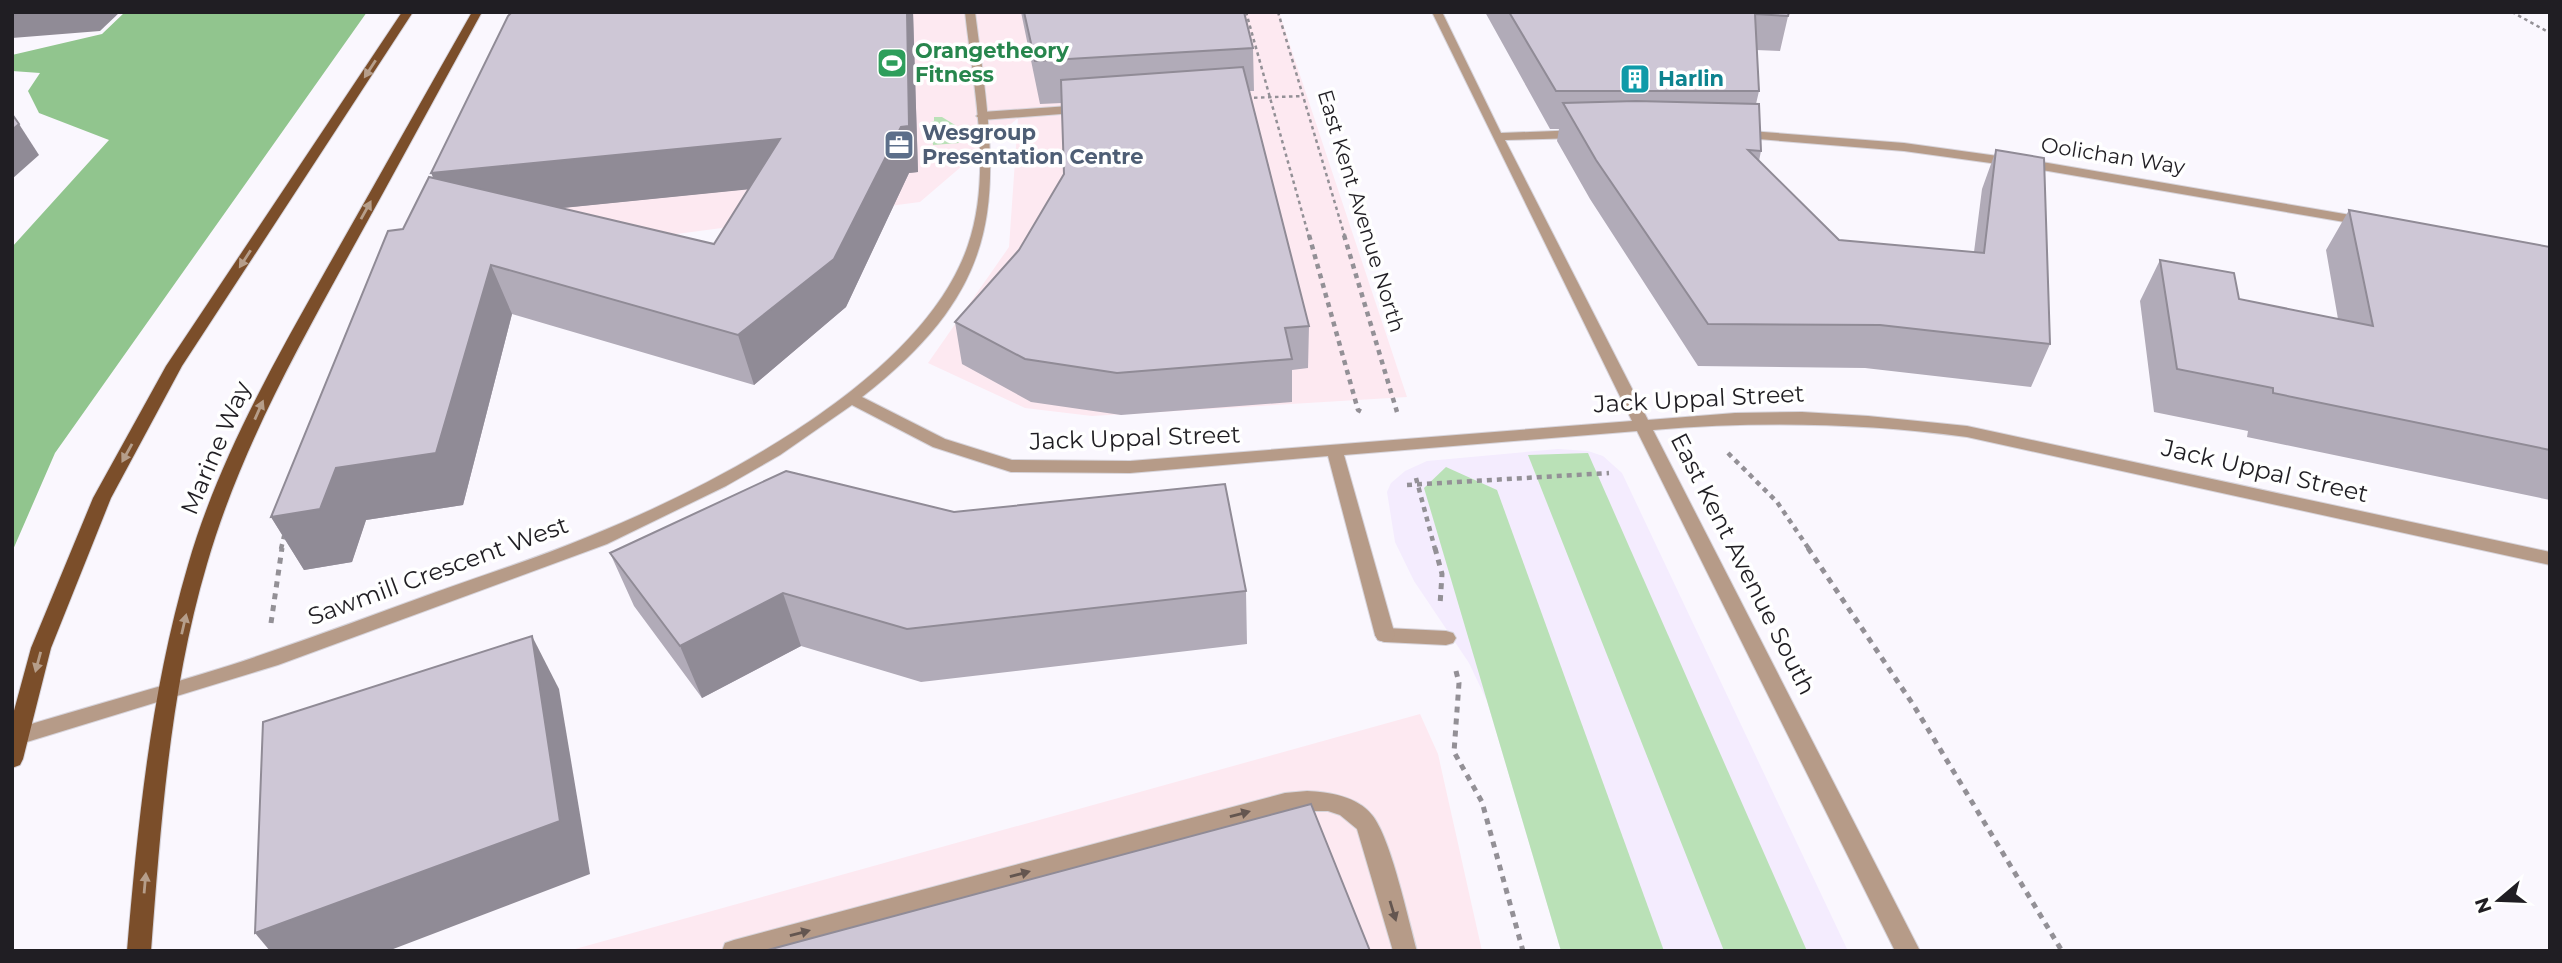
<svg xmlns="http://www.w3.org/2000/svg" width="2562" height="963" font-family="Montserrat,sans-serif">
<style>
.commercial{fill:#fde9f1}
.built{fill:#f4ecfe}
.green{fill:#bae1b7}
.forest{fill:#91c58e}
.lines{fill:none;stroke-linecap:round;stroke-linejoin:round}
.lane-casing{stroke:#d7d4db;stroke-width:2}
.street-casing{stroke:#d7d4db;stroke-width:2}
.primary-casing{stroke:#d7d4db;stroke-width:2}
.path-far2{stroke:#939096;stroke-width:2.5;stroke-dasharray:3.5 3.5;stroke-linecap:butt}
.path-far1{stroke:#939096;stroke-width:4.5;stroke-dasharray:5 5;stroke-linecap:butt}
.path{stroke:#939096;stroke-width:5;stroke-dasharray:6 6;stroke-linecap:butt}
.lane{fill:#b69b88;fill-rule:evenodd}
.street{fill:#b69b88;fill-rule:evenodd}
.primary{fill:#7b4e2a;fill-rule:evenodd}
.wall{fill:#b1abb8;fill-rule:evenodd}
.shaded-wall{fill:#908b96}
.building{fill:#cec7d6;stroke:#908b96;stroke-width:2}
.oneway{fill:#b69e8a}
.oneway2{fill:#645650}
.labels{text-anchor:middle;stroke-width:7;stroke-linejoin:round;paint-order:stroke}
.far-leisure-label{font-size:21px;font-weight:bold;fill:#27864d;stroke:#fff;text-anchor:start}
.far-culture-label{font-size:21px;font-weight:bold;fill:#0d838f;stroke:#fff;text-anchor:start}
.far-service-label{font-size:21px;font-weight:bold;fill:#4e5e75;stroke:#fff;text-anchor:start}
.far-street-label{font-size:21px;fill:#201e23;stroke:#fff}
.street-label{font-size:24px;fill:#201e23;stroke:#fff}
</style>
<rect width="100%" height="100%" fill="#faf7fe"/>
<g class="commercial">
<path d="M526,12H1279L1407,397L1092,416L1025,408L928,363L1009,247L1018,118L920,202L394,271Z"/>
<path d="M1420,714L1438,754L1482,951H568Z"/>
</g>
<path class="built" d="M1558,449L1588,451L1603,456L1622,473L1848,951H1561L1487,701L1469,663L1414,581L1395,542L1387,492L1391,483L1405,471L1427,461Z"/>
<g class="green">
<path d="M934,117H942L955,125L959,143L933,145L931,122L934,121Z"/>
<path d="M1588,453L1807,951H1724L1528,455Z"/>
<path d="M1446,467L1497,490L1664,951H1561L1424,488Z"/>
</g>
<path class="forest" d="M125,12H367L55,453L12,552V247L109,140L39,113L28,91L40,73L12,71V55L102,34Z"/>
<g class="lines">
<g class="lane-casing">
<g id="lane">
<path d="M1083,105L1087,106V112L982,120L976,116L982,112Z"/>
<path d="M1385,628L1446,631L1453,633L1456,638L1453,643L1446,645L1385,642L1378,640L1375,635L1378,630Z"/>
<path d="M1307,791C1329,792 1357,796 1372,815C1391,838 1408,919 1417,951H1393L1357,829L1340,815L1328,811H1285L775,951H722L725,943L734,940L1285,793Z"/>
</g>
</g>
<g class="street-casing">
<g id="street">
<path d="M965,12H975C998,188 1016,277 862,397L945,439L1012,460L1130,461L1632,421L1432,12H1442L1501,133L1580,130L1586,134L1580,138L1505,140L1648,420L1735,413L1802,412L1868,416L1967,426L2550,552V565L1967,437C1862,423 1759,421 1653,430L1920,951H1895L1637,431L1344,455L1395,635L1392,640L1385,642L1378,640L1375,635L1328,456L1130,473L1011,472L933,447L852,405L780,455L726,486L607,544L278,665L17,745L12,744V730C85,707 158,688 231,665C301,642 370,616 439,591C489,573 540,557 590,536C714,486 923,379 968,245C993,172 973,86 965,12Z"/>
<path d="M1737,130L1904,143L2048,163L2368,218L2375,222L2368,226L2048,171L1904,151L1733,137V131Z"/>
</g>
</g>
<g class="primary-casing">
<g id="primary">
<path d="M402,12H413L182,366L111,498L51,648L23,759L20,765L12,768V718L31,648L93,498L166,366Z"/>
<path d="M472,12H482C436,96 391,179 345,262C291,360 238,457 207,564C170,689 161,822 151,951H127C138,821 151,691 188,565C218,461 273,364 326,270C375,184 423,98 472,12Z"/>
</g>
</g>
<g class="path-far2">
<path d="M1246,12L1309,237"/>
<path d="M1278,12L1345,237"/>
<path d="M2512,12L2550,33"/>
<path d="M1247,98L1303,96"/>
</g>
<g class="path-far1">
<path d="M1309,235L1358,410L1364,413"/>
<path d="M1344,235L1397,412"/>
<path d="M1728,453L1777,502L1809,549"/>
<path d="M1416,478L1435,549"/>
<path d="M1407,485L1609,473"/>
<path d="M281,549L285,532"/>
</g>
<g class="path">
<path d="M1435,548L1442,574L1440,605"/>
<path d="M1808,548L1914,706L2062,951"/>
<path d="M271,623L282,548"/>
<path d="M1456,671L1459,683L1454,752L1482,802L1523,951"/>
</g>
<use href="#lane" class="lane"/>
<use href="#street" class="street"/>
<use href="#primary" class="primary"/>
</g>
<g class="wall">
<path d="M512,12H913L918,172L909,173L846,307L754,385L512,314L463,505L366,520L352,562L304,570L271,517L403,229L433,178ZM748,189L714,244L561,208Z"/>
<path d="M1021,12H1244L1253,48L1254,91H1249L1309,326L1308,368L1292,370V402L1121,415L1031,402L962,364L955,322L1019,250L1064,174L1062,103L1040,104Z"/>
<path d="M1485,12H1789L1780,51L1756,50L1759,91L1756,104L1761,151L1759,161L1839,240L1974,252L1982,189L1996,150L2050,344L2031,387L1865,368L1698,366L1590,199L1557,141L1559,129H1550Z"/>
<path d="M2349,210L2550,247V500L2247,437L2248,431L2154,412L2140,301L2160,260L2239,299L2338,319L2326,250Z"/>
<path d="M610,553L1246,591L1247,644L921,682L801,646L702,698L634,606Z"/>
</g>
<g class="shaded-wall">
<path d="M12,12H120L100,31L12,38Z"/>
<path d="M907,12H913L918,172L909,173L846,307L754,385L738,335Z"/>
<path d="M19,124L39,155L12,179V130Z"/>
<path d="M780,139L792,185L452,219L431,173Z"/>
<path d="M491,265L512,314L463,505L366,520L352,562L304,570L271,517L336,468Z"/>
<path d="M783,593L801,646L702,698L680,646Z"/>
<path d="M532,636L559,689L590,874L388,951H270L255,933Z"/>
</g>
<g class="building">
<path d="M512,12H907L909,126L901,127L834,259L738,335L491,265L436,453L336,468L320,509L271,517L388,231L403,229L429,177L714,244L780,139L431,173L508,16Z"/>
<path d="M1024,12H1244L1253,48L1035,61Z"/>
<path d="M1509,12H1789L1788,16L1755,14L1759,91H1556Z"/>
<path d="M1243,67L1309,326L1285,328L1292,359L1117,373L1025,359L955,322L1019,250L1064,174L1061,80Z"/>
<path d="M1636,101L1759,104L1761,151L1748,150L1839,240L1984,253L1996,150L2044,158L2050,344L1880,325L1708,324L1596,160L1563,103Z"/>
<path d="M12,114L19,124L12,130Z"/>
<path d="M2349,210L2550,247V450L2273,393V388L2177,369L2160,260L2234,273L2239,299L2373,326Z"/>
<path d="M786,471L954,512L1225,484L1246,591L907,629L783,593L680,646L610,553Z"/>
<path d="M532,636L560,821L255,933L263,722Z"/>
<path d="M1311,804L1370,951H764Z"/>
</g>
<defs><path id="oneway-solid" d="M-6-.8H1V-3.2L6.5 0L1 3.2V.8H-6Z" transform="scale(1.75)"/></defs>
<g class="oneway">
<use href="#oneway-solid" transform="translate(370 69) rotate(123)"/>
<use href="#oneway-solid" transform="translate(366 210) rotate(-61)"/>
<use href="#oneway-solid" transform="translate(245 259) rotate(123)"/>
<use href="#oneway-solid" transform="translate(259 410) rotate(-66)"/>
<use href="#oneway-solid" transform="translate(127 453) rotate(119)"/>
<use href="#oneway-solid" transform="translate(184 624) rotate(-77)"/>
<use href="#oneway-solid" transform="translate(38 662) rotate(105)"/>
<use href="#oneway-solid" transform="translate(145 883) rotate(-85)"/>
</g>
<g class="oneway2">
<use href="#oneway-solid" transform="translate(1240 814) rotate(-15)"/>
<use href="#oneway-solid" transform="translate(1020 874) rotate(-15)"/>
<use href="#oneway-solid" transform="translate(1393 911) rotate(73)"/>
<use href="#oneway-solid" transform="translate(800 933) rotate(-15)"/>
</g>
<defs>
<g id="stadium-square" transform="scale(1.575)"><rect x="-9" y="-9" width="18" height="18" rx="4" fill="#2e9e5b" stroke="#fff"/><path d="M0-5a6.5 5 0 1 0 0 10a6.5 5 0 1 0 0-10ZM-3.5-1.8h7v3.6h-7Z" fill="#fff"/></g>
<g id="building-square" transform="scale(1.575)"><rect x="-9" y="-9" width="18" height="18" rx="4" fill="#0f9aa8" stroke="#fff"/><path d="M-4-6H4V6H1V3H-1V6H-4ZM-2.5-4.3h1.7v1.8h-1.7ZM.8-4.3h1.7v1.8H.8ZM-2.5-1h1.7V.8h-1.7ZM.8-1h1.7V.8H.8Z" fill="#fff"/></g>
<g id="office-square" transform="scale(1.575)"><rect x="-9" y="-9" width="18" height="18" rx="4" fill="#5c6f8a" stroke="#fff"/><path d="M-6-3h4V-5.5h4V-3h4V5H-6ZM-1-4.5V-3h2v-1.5ZM-6 0V1H6V0Z" fill="#fff"/></g>
</defs>
<g fill-rule="evenodd">
<use href="#stadium-square" x="892" y="63"/>
<use href="#building-square" x="1635" y="79"/>
<use href="#office-square" x="899" y="145"/>
</g>
<g class="labels">
<g class="far-leisure-label">
<text x="915" y="58">Orangetheory<tspan x="915" dy="24">Fitness</tspan></text>
</g>
<g class="far-culture-label">
<text x="1658" y="86">Harlin</text>
</g>
<g class="far-service-label">
<text x="922" y="140">Wesgroup<tspan x="922" dy="24">Presentation Centre</tspan></text>
</g>
<g class="far-street-label">
<text transform="translate(2113 156) rotate(9)" y="7">Oolichan Way</text>
<text transform="translate(1361 211) rotate(73)" y="7">East Kent Avenue North</text>
</g>
<g class="street-label">
<text transform="translate(1699 399) rotate(-3)" y="8">Jack Uppal Street</text>
<text transform="translate(1135 438) rotate(-2)" y="8">Jack Uppal Street</text>
<text transform="translate(216 448) rotate(-67)" y="8">Marine Way</text>
<text transform="translate(2265 471) rotate(13)" y="8">Jack Uppal Street</text>
<text transform="translate(1743 564) rotate(63)" y="8">East Kent Avenue South</text>
<text transform="translate(438 571) rotate(-20)" y="8">Sawmill Crescent West</text>
</g>
</g>
<rect width="2562" height="963" fill="none" stroke="#201e23" stroke-width="28"/>
<g transform="translate(2499 900) rotate(251)" stroke="#ffffff" stroke-width="5" paint-order="stroke">
<path d="M0-5L12 26L0 18L-12 26Z" fill="#201e23"/>
<text y="-10" font-size="19" font-weight="bold" text-anchor="middle" fill="#201e23">N</text>
</g>
</svg>
